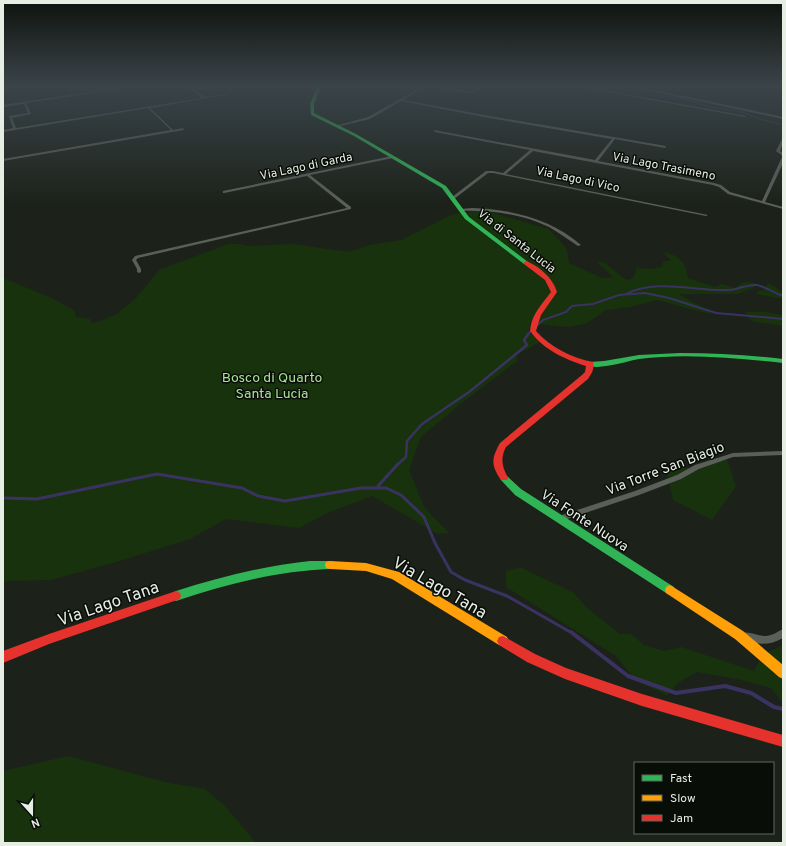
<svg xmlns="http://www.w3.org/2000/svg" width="786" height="846" font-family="Overpass,sans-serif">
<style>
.green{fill:#18320d}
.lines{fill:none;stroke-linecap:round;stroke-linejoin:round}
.stream-far4{stroke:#3a3362;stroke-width:1}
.stream-far3{stroke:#3a3362;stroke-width:2}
.stream-far2{stroke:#3a3362;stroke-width:2.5}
.stream-far1{stroke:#3a3362;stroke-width:3}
.stream{stroke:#3a3362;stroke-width:4}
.street{fill:#5b5f5a;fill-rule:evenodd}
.fast{fill:#30b455;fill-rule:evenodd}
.slow{fill:#ff9f0a;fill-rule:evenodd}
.jam{fill:#e5322d;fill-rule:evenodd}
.labels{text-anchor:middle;stroke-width:3;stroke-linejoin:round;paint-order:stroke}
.far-street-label{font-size:12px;fill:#e6ede3;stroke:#080d07}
.park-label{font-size:14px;fill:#a9e295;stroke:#080d07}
.street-label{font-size:14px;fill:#e6ede3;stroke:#080d07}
.near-street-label{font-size:17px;fill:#e6ede3;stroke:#080d07}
</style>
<rect width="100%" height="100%" fill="#1c221a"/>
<g class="green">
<path d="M484,207L490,208L493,213L549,229L567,249L569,263L602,278L613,277L597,262H604L626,280L633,278L637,268L651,269L662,267L663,262L671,260L663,253C679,254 686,262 688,278L715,287L722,284L735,288C743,280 749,281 760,285L738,294H678L710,311L709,314L657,300L630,307L606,310L586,324L567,327L530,323L529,332L540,342L517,355V361L458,406L421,437L409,470L424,507L449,533L438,534L372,496L325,514L299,528L226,519L190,539L113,563L51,580L3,581V278L54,299L75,311L76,317L90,319L91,323L98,322L117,314L136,298L159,270L228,244H239L249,246L293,244L349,252L369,245L401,240L449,216L459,213L466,215C471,210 478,210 484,207Z"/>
<path d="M768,283L783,292V299L757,294V291L764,290Z"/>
<path d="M745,312H766L783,315V326L751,321Z"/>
<path d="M727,460L736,486L712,520L673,500L666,468L681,464L694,472L718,461Z"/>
<path d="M520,567L574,593L586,607L620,634H631L644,645L664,651L681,647L754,671L762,655L783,645V703L771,688L742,680L697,672L678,683L667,695L636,681L616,656L506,587V571Z"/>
<path d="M68,756L169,783L205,789L225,806L256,843H3V771Z"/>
</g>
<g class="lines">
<path class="stream-far4" d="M614,86L646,94L685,99L711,107L742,112L763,120L783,125"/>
<g class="stream-far3">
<path d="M626,294C658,278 696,292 730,290C739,289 748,284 757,285C766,287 774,293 783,296"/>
<path d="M528,334L543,320L566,312L572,306L593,304L619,295L645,293L669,298L716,313L783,319"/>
</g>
<path class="stream-far2" d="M397,465L406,457L407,441L422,424L469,392L527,345L524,340L529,333"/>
<g class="stream-far1">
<path d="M378,486L398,464"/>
<path d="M3,498L37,499L157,474L242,488L258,496L285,501L361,488H386L401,495L424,517L435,543L451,572L465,580L507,596L572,633"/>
</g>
<path class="stream" d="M571,632L628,676L676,693L725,686L751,693L774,707L783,709"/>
<g class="street">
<path d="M130,86H138L26,103L31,114L12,118L16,128L202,98L187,86H190L205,97L229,93L230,94L150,108L173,130L183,128L184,130L3,161V159L171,130L148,108L3,132V130L13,128L9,116L28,113L24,104L3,107V105Z"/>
<path d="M423,86H426L403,100L484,115L666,146L665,148L615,139L598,161L714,183L721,185L730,192L762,201L781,159L783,158V163L765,202L783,207V209L728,194L719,187L713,185L533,151L506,174L708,215L706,216L493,173H488L454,199H452V197L486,171H493L503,173L530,150L435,132L434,130L595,160L612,139L484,117L401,101L370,119L336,127L335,126L368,117Z"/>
<path d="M429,86H436L472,92L480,86H483L472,94Z"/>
<path d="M575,86H582L746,116L745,117Z"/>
<path d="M622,86H629L699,99L783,117V119L699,101Z"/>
<path d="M783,138V143L780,151L783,153V156L776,151L782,139Z"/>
<path d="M392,156L394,157L393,158L310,175L351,207V209L138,258L136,260L141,269V272L139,273L137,272V269L132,260L135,256L347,208L307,176L224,193H223V191Z"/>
<path d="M472,208C510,209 552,219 581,245L578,246C568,239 559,233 549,227C522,214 491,210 461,211L459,210L461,209Z"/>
<path d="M783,451V455L733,457L699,469L681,479L639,495L558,522L556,521L554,519L556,517L635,491L677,475L695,465L733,453Z"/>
<path d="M783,629V638C769,646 757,645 742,639L741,636L742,633C749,631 757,636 765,636C772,636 777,632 783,629Z"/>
</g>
<g class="fast">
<path d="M317,86H321L314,104V113L356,134L446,186L469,217L528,262V264H524L465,219L442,188L354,136L311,115L310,104Z"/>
<path d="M680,353C715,353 749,355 783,359V363C737,358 685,353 639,359C627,361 595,372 585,364L589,362L604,361L639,355Z"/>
<path d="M504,475L507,476L521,489L674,587L675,590L674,593L670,595L666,593L515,495L501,480L500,478L501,476Z"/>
<path d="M310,561H330L334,562L335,565L334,568L330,569C277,571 227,584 176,601L172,599L171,596L172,593L176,591C220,577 264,566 310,561Z"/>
</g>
<g class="slow">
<path d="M330,561L366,563L399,572L507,637L509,641L507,645L503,646L499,645L392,579L366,571L330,569L326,568L325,565L326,562Z"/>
<path d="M670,585L743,631L783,665V679L779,677L735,639L666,593L665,590L666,587Z"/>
</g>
<g class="jam">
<path d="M526,261C539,266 553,278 557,292L541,315L536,331C550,347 572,358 593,362C595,369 591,374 588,379L506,447C500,459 502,466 508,478L507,480H501C491,465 491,459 500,443L582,375L585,372L586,366C564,359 544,350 530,331C531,315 542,304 551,292L545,280L524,264L523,263Z"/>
<path d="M176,591L180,593L181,596L180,599L49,644L3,663V651L49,634Z"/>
<path d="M503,636L535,654L566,668L642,694L783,735V747L642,706L565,679L527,662L499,645L497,641L499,637Z"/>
</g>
</g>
<linearGradient id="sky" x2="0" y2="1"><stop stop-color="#0f130e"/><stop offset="0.42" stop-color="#3a4449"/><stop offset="1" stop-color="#3a4449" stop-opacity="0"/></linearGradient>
<rect width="786" height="205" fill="url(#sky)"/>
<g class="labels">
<g class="far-street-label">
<text transform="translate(306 166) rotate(-12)" y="4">Via Lago di Garda</text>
<text transform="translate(664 166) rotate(11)" y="4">Via Lago Trasimeno</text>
<text transform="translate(578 179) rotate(12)" y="4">Via Lago di Vico</text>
<text transform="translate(517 241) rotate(38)" y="4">Via di Santa Lucia</text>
</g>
<g class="park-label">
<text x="272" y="382">Bosco di Quarto<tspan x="272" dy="16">Santa Lucia</tspan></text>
</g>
<g class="street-label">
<text transform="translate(665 468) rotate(-21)" y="5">Via Torre San Biagio</text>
<text transform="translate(585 520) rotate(33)" y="5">Via Fonte Nuova</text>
</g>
<g class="near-street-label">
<text transform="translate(440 587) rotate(30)" y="6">Via Lago Tana</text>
<text transform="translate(108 603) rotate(-19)" y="6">Via Lago Tana</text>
</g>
</g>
<rect width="786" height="846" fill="none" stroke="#e6ede3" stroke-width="8"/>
<rect x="634" y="762" width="140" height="72" fill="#080d07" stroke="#61675f"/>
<rect x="642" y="775" width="20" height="6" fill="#30b455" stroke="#61675f"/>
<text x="670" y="782" font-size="12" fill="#e6ede3">Fast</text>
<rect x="642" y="795" width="20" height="6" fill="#ff9f0a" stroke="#61675f"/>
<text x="670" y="802" font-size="12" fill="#e6ede3">Slow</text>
<rect x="642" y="815" width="20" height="6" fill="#e5322d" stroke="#61675f"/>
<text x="670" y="822" font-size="12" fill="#e6ede3">Jam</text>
<g transform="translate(32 814) rotate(159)" stroke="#080d07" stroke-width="3" paint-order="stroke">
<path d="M0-3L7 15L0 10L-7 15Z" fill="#e6ede3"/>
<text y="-6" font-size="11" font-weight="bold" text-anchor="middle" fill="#e6ede3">N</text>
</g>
</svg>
